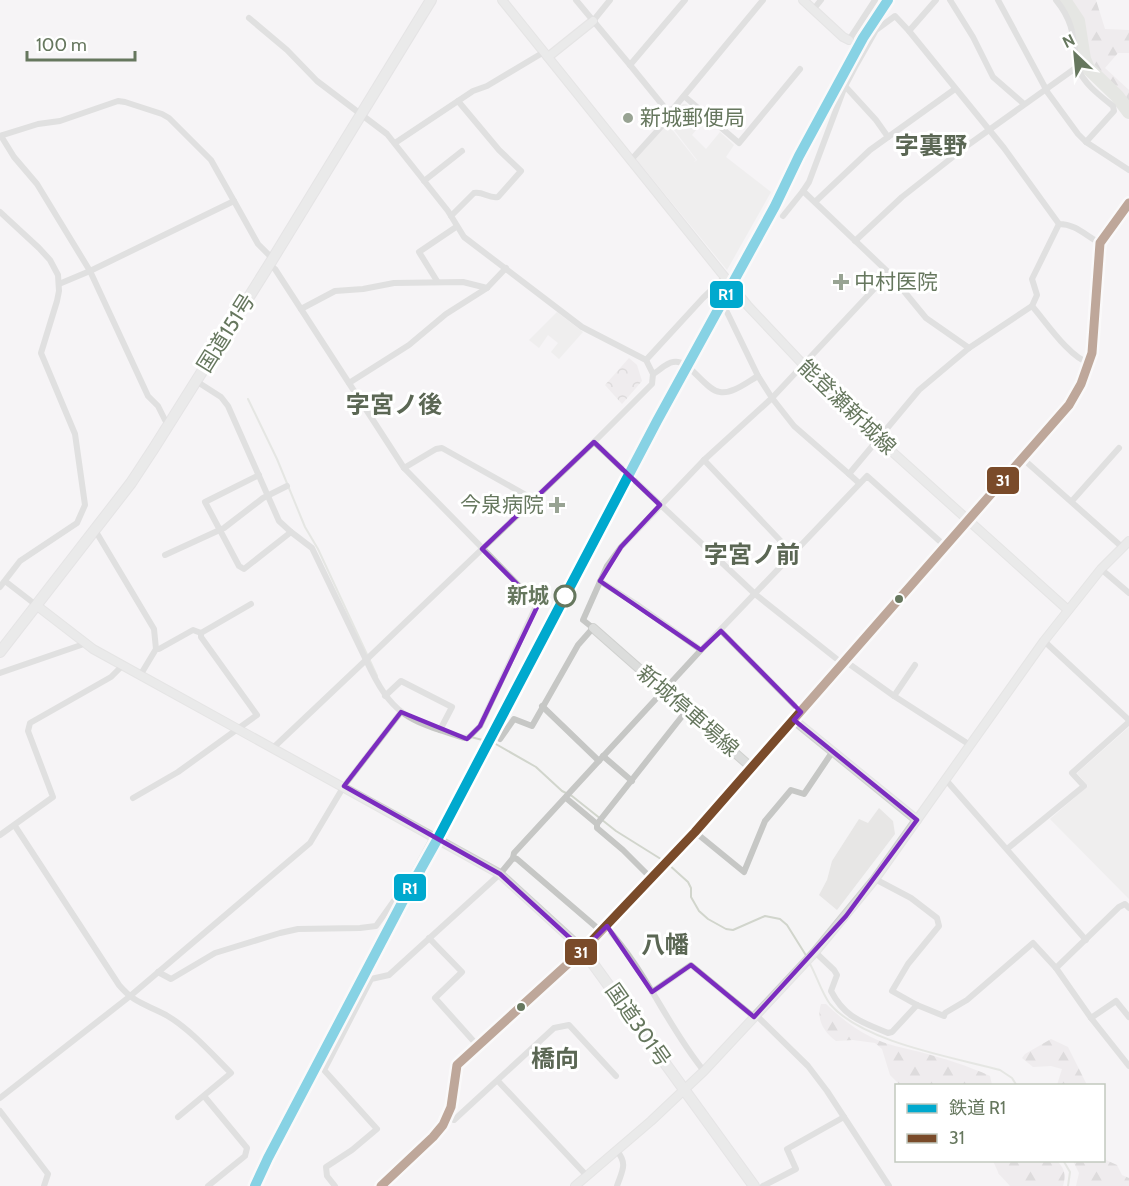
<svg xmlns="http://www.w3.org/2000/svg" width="1129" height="1186" font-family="Cabin,'Noto Sans JP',sans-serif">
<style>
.built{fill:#e7e6e5}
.forest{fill:url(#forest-firs)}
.park{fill:url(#park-crowns)}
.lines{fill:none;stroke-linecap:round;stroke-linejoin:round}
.stream{stroke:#d1d5cc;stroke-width:2}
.river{stroke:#d1d5cc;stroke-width:14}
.secondary-casing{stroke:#d0d1cf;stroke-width:10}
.highway-casing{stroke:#d0d0d0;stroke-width:12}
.street{stroke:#c6c7c5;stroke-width:6}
.secondary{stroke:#dcdddc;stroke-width:8}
.highway{stroke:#dcdddc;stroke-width:10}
.bus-1-casing{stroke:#fff;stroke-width:14}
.bus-1{stroke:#7a4b2a;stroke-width:9}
.rail-1-casing{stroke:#fff;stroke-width:15}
.rail-1{stroke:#00a9ce;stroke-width:10}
.marked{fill:none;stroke:#7b2cbf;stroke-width:4.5;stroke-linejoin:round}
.poi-dot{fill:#98a393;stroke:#fff;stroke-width:2}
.stop-dot{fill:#fff;stroke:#66775e;stroke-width:3}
.bus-dot{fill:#66775e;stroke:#fff;stroke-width:2}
.labels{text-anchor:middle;stroke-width:6;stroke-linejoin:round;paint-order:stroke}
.poi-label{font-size:21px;fill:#66775e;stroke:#fff;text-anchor:start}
.street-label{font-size:21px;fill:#66775e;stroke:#fff}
.stop-label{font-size:21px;font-weight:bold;fill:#66775e;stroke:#fff;text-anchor:end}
.quarter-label{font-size:24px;font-weight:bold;fill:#5b6754;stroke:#fff}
.line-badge{stroke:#fff;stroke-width:2}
.badge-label{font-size:16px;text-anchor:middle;font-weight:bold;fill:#fff}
</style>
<defs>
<pattern id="forest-firs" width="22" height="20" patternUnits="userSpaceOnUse" patternTransform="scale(1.5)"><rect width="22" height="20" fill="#e7e2e4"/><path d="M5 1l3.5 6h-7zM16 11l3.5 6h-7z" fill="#bfbcbc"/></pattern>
<pattern id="park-crowns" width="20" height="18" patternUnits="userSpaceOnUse" patternTransform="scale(1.5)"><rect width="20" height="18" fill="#e7e2e4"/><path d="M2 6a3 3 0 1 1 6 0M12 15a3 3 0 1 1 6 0" fill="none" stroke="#bfbcbc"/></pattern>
</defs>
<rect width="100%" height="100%" fill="#f5f4f5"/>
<g class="built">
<path d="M683,104H686L704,120L692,135L706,149L720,132L734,145L726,157L771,192L727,270L636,159L667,123L696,160L694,162L697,160L668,122Z"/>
<path d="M557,312L583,332L559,359L551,352L558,343L548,335L539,348L529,340Z"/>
<path d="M1129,727V899L1050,819L1088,786L1077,773Z"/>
<path d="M879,808L893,821L895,834L837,910L819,895L827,880L832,861L859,819L868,823Z"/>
</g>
<g class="forest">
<path d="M1070,0H1096L1105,29L1129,30V53H1118L1105,68L1129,90V105C1119,90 1101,83 1092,67C1080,45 1091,25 1070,0Z"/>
<path d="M821,1004H826C840,1017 854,1029 871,1037C887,1045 903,1048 920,1052C942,1058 969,1066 990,1076L992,1085H900L890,1075L882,1049L875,1043L853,1040L836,1041C824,1032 816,1020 821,1004Z"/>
<path d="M1051,1039L1068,1047L1087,1085H1057L1062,1069L1051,1066L1033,1067L1022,1058L1025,1054Z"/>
<path d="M1104,1155L1106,1160L1117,1165L1122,1175L1129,1178V1186H1076L1079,1173L1073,1161L1104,1160Z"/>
<path d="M993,1161H1057C1065,1169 1066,1175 1063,1186H1010L999,1174Z"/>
</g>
<path class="park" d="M629,358L637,365L642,381L622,404L605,385Z"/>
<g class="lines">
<g class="stream">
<path d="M248,399L277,459L305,527L318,549L377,676"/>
<path d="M471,737L494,743L536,767L562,791L572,796L616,831L664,861"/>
<path d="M668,864L688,882L691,888V897L699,911L708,919L726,929L733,930L765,916L780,919L787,925L807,957"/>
<path d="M809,962C816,974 822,994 830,1004C862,1042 952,1057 1000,1070L1012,1078L1017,1086"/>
<path d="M1063,1160L1070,1172L1068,1186"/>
</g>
<path class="river" d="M1064,0L1078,21L1084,59L1088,68L1117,96L1129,112"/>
<g class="secondary-casing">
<g id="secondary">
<path d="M502,0L748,306L848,412L1068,610"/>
<path d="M803,0L843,37L849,40"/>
<path d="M548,57L593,21"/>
<path d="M36,605L93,649L500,874L583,950L695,832L1069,405L1081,384L1092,353L1100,243L1129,203"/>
<path d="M593,628L752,768"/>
<path d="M794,720L917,820"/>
<path d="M575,1186L651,1121L704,1071L815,952L875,879L1044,641L1101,569L1129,541"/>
</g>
</g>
<g class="highway-casing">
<g id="highway">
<path d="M0,652L131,483L154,448L269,265L431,0"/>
<path d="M381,1186L433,1137L443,1125L451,1107L457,1065L583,950L754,1186"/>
</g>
</g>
<g class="street">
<path d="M576,0L630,65L685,0"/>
<path d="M950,0L973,37L993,77L1024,104"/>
<path d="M998,0L1048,93L1078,134L1086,142L1129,170"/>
<path d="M1056,0C1075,23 1073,40 1077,67"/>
<path d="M813,10L821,0"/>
<path d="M249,18L287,50L317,81L387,134L448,211L464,237L582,327L646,360L653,374L652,384L594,442L755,594L838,660L845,661L894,696L970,745"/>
<path d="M593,21L610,0"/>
<path d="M909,31L936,0"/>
<path d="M849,40L875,0"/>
<path d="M630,65L665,108L669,110L673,109L763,0"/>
<path d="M845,86L876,120L888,137"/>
<path d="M684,96L739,143L800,69"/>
<path d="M0,136L38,124L60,121L118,101L125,102L162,114L169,118L211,160L234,201"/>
<path d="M1,136L14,157L37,184L90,271L148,396L158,406L165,420L170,423"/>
<path d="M395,143L473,91L487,86L544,52"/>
<path d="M631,160L668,119L669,110"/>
<path d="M424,181L462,151"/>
<path d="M816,201L870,150L955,89"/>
<path d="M0,212L39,248L50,260L58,275L59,291L57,301L41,353L75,434L85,505L77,523L20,561L0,587"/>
<path d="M451,216L474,193C483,191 489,199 498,197L521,171L499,150L458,101"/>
<path d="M783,216L803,191"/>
<path d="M855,241L902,197L968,145L1077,67C1085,85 1099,95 1113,106L1114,111L1086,142"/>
<path d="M269,265L275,269L404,468L537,604L480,726L469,737L464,738C407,720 392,716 366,660L273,748"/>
<path d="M889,273L926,318L969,348"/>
<path d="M437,281L419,252L456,227"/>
<path d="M59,284L90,271L234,201L258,244L273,259"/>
<path d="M734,290L725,308L758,376L772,398L794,426L849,474"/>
<path d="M1032,306L1037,295L1032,279L1059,224"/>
<path d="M301,309L335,291L363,289L394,283L463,282L487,288L506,268"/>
<path d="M646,360L703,298L724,278"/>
<path d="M653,374C659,371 666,363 673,362C689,358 705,391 720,392C733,394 747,382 758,376"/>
<path d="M196,381L221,397L228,406L279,521L291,532L312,548L366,660L594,442"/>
<path d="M349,383L409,345L446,314L487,288"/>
<path d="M1022,458L1122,547"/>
<path d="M704,460L793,554"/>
<path d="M404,468L436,449L442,448L533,499"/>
<path d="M259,475L205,502L239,566L244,569L291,532"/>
<path d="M859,483L849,474L919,390L969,348L1032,306C1046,322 1069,357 1089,363"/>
<path d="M1072,501L1119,448"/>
<path d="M95,530L154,629L156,649L141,674"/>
<path d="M165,555L224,528L263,498L287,486"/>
<path d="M1101,569L1129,593"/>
<path d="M5,581L36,605"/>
<path d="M600,581L636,604L701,650"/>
<path d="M721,631L801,712"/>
<path d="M1044,641L1129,720"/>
<path d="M156,649H159L193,630L201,633L251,604"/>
<path d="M0,673L81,645L84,642"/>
<path d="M385,696L401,681L452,707L440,730"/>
<path d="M894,696L915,665"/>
<path d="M542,706L599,761"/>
<path d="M500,739L514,719L532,726L578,645L593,628L583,620L607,566L621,547L704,460L772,398L889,273L803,191L809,182L845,86L855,67L876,30L895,16L909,31L1004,148L1059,224C1076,224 1086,236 1100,243"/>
<path d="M603,756L632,781"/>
<path d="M946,780L1086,940"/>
<path d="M133,798L178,772L257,715L201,637V633"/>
<path d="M566,798L597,824"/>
<path d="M15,826L119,985C135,1004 146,1004 166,1015C190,1029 211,1053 231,1073L178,1117"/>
<path d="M695,832L744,872L765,821L791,790L804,794L833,751"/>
<path d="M0,835L53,797L28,731L30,723L111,677L123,665"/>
<path d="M1007,849L1084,786L1072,773L1129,722"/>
<path d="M513,858L517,859L602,932"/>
<path d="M652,879L623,850L597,828V824L687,710"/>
<path d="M875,879L911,898L937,918L939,926L908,964L892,991L917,1005L944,1016L945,1013L967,1000L1033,943L1056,968"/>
<path d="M1129,908L1125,904L1119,907L1056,968L1091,1018L1129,1066"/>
<path d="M606,927C646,970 667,1026 704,1071"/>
<path d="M429,938L462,972L435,998L477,1045"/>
<path d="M815,952L834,970L837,975L831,991C845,1018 862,1022 888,1033L892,1032L917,1005"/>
<path d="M158,972L171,979L215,953L280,933L298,929L360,928L376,926L413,874L433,837"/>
<path d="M652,992L691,965L754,1017"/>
<path d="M756,1015L808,1066L827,1091L889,1186"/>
<path d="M1091,1018L1116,1001L1129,1017"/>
<path d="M498,1081L587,1176"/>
<path d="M204,1096L247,1148L245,1156L208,1186"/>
<path d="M0,1098L129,997L310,843L344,786L401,712"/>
<path d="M0,1111L48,1174L44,1186"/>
<path d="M448,1117L454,1120L554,1028L569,1025L616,1076"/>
<path d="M335,1186L327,1176L326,1167L352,1150L377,1129L324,1070L371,979L389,975L500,874L513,858L514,853L701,650L867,476L944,545"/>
<path d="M617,1186C622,1171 628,1164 617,1151"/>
<path d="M763,1186L796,1169L787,1149L844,1117"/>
</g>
<use href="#secondary" class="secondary"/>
<use href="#highway" class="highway"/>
<g class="bus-1-casing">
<path id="bus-1" d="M381,1186L433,1137L443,1125L451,1107L457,1065L583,950L695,832L1069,405L1081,384L1092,353L1100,243L1129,203"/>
</g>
<use href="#bus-1" class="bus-1"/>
<g class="rail-1-casing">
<path id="rail-1" d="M255,1186L268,1158L404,899L437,840L657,421L775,206L799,156L863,38L888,0"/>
</g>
<use href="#rail-1" class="rail-1"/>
</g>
<path d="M0 0H1129V1186H0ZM594,442L660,505L621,547L600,581L701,650L721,631L801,712L794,720L917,820L846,916L754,1017L691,965L652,992L607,926L583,950L500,874L344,786L401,712L467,739L480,726L538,605L482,549Z" fill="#f5f4f5" fill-opacity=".55" fill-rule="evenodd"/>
<path class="marked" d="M594,442L660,505L621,547L600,581L701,650L721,631L801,712L794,720L917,820L846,916L754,1017L691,965L652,992L607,926L583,950L500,874L344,786L401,712L467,739L480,726L538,605L482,549Z"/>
<g class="poi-dot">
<circle cx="628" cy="118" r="6"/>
<path d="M838 273h6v6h6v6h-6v6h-6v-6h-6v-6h6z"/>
<path d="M554 496h6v6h6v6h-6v6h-6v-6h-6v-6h6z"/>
</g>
<circle class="stop-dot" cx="565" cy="596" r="10"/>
<g class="bus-dot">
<circle cx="899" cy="599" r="5"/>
<circle cx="521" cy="1007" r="5"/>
</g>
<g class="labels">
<g class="poi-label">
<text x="640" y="125">新城郵便局</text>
<text x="854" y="289">中村医院</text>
<text x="544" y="512" text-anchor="end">今泉病院</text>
</g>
<g class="street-label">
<text transform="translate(226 333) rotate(-58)" y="7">国道151号</text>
<text transform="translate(847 407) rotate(44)" y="7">能登瀬新城線</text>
<text transform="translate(688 711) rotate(41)" y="7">新城停車場線</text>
<text transform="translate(638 1025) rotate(55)" y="7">国道301号</text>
</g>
<g class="stop-label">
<text x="549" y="603">新城</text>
</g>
<g class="quarter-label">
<text x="931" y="154">字裏野</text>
<text x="394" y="413">字宮ノ後</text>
<text x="752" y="563">字宮ノ前</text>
<text x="665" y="953">八幡</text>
<text x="555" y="1067">橋向</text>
</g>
</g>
<g class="line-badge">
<rect x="709" y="280" width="35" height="29" rx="6" fill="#00a9ce"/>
<rect x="986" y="466" width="34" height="29" rx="6" fill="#7a4b2a"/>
<rect x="393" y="873" width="34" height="29" rx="6" fill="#00a9ce"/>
<rect x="564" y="938" width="34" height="28" rx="6" fill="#7a4b2a"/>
</g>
<g class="badge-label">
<text x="726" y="300">R1</text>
<text x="1003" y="486">31</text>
<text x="410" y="894">R1</text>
<text x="581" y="958">31</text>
</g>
<rect x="895" y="1084" width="210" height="78" fill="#ffffff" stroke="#c2c9bf" stroke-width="1.5"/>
<rect x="907" y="1104" width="30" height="9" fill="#00a9ce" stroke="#c2c9bf" stroke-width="1.5"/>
<text x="949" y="1114" font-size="18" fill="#66775e">鉄道 R1</text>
<rect x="907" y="1134" width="30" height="9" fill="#7a4b2a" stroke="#c2c9bf" stroke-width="1.5"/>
<text x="949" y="1144" font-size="18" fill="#66775e">31</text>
<g transform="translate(1075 54) rotate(334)" stroke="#ffffff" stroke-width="4.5" paint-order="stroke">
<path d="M0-4.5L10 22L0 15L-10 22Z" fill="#66775e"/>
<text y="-9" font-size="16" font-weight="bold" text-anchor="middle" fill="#66775e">N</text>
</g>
<path d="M27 51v9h108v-9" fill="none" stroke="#66775e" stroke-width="3"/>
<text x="36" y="51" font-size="18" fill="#66775e" stroke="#ffffff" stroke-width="4.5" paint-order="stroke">100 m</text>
</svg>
